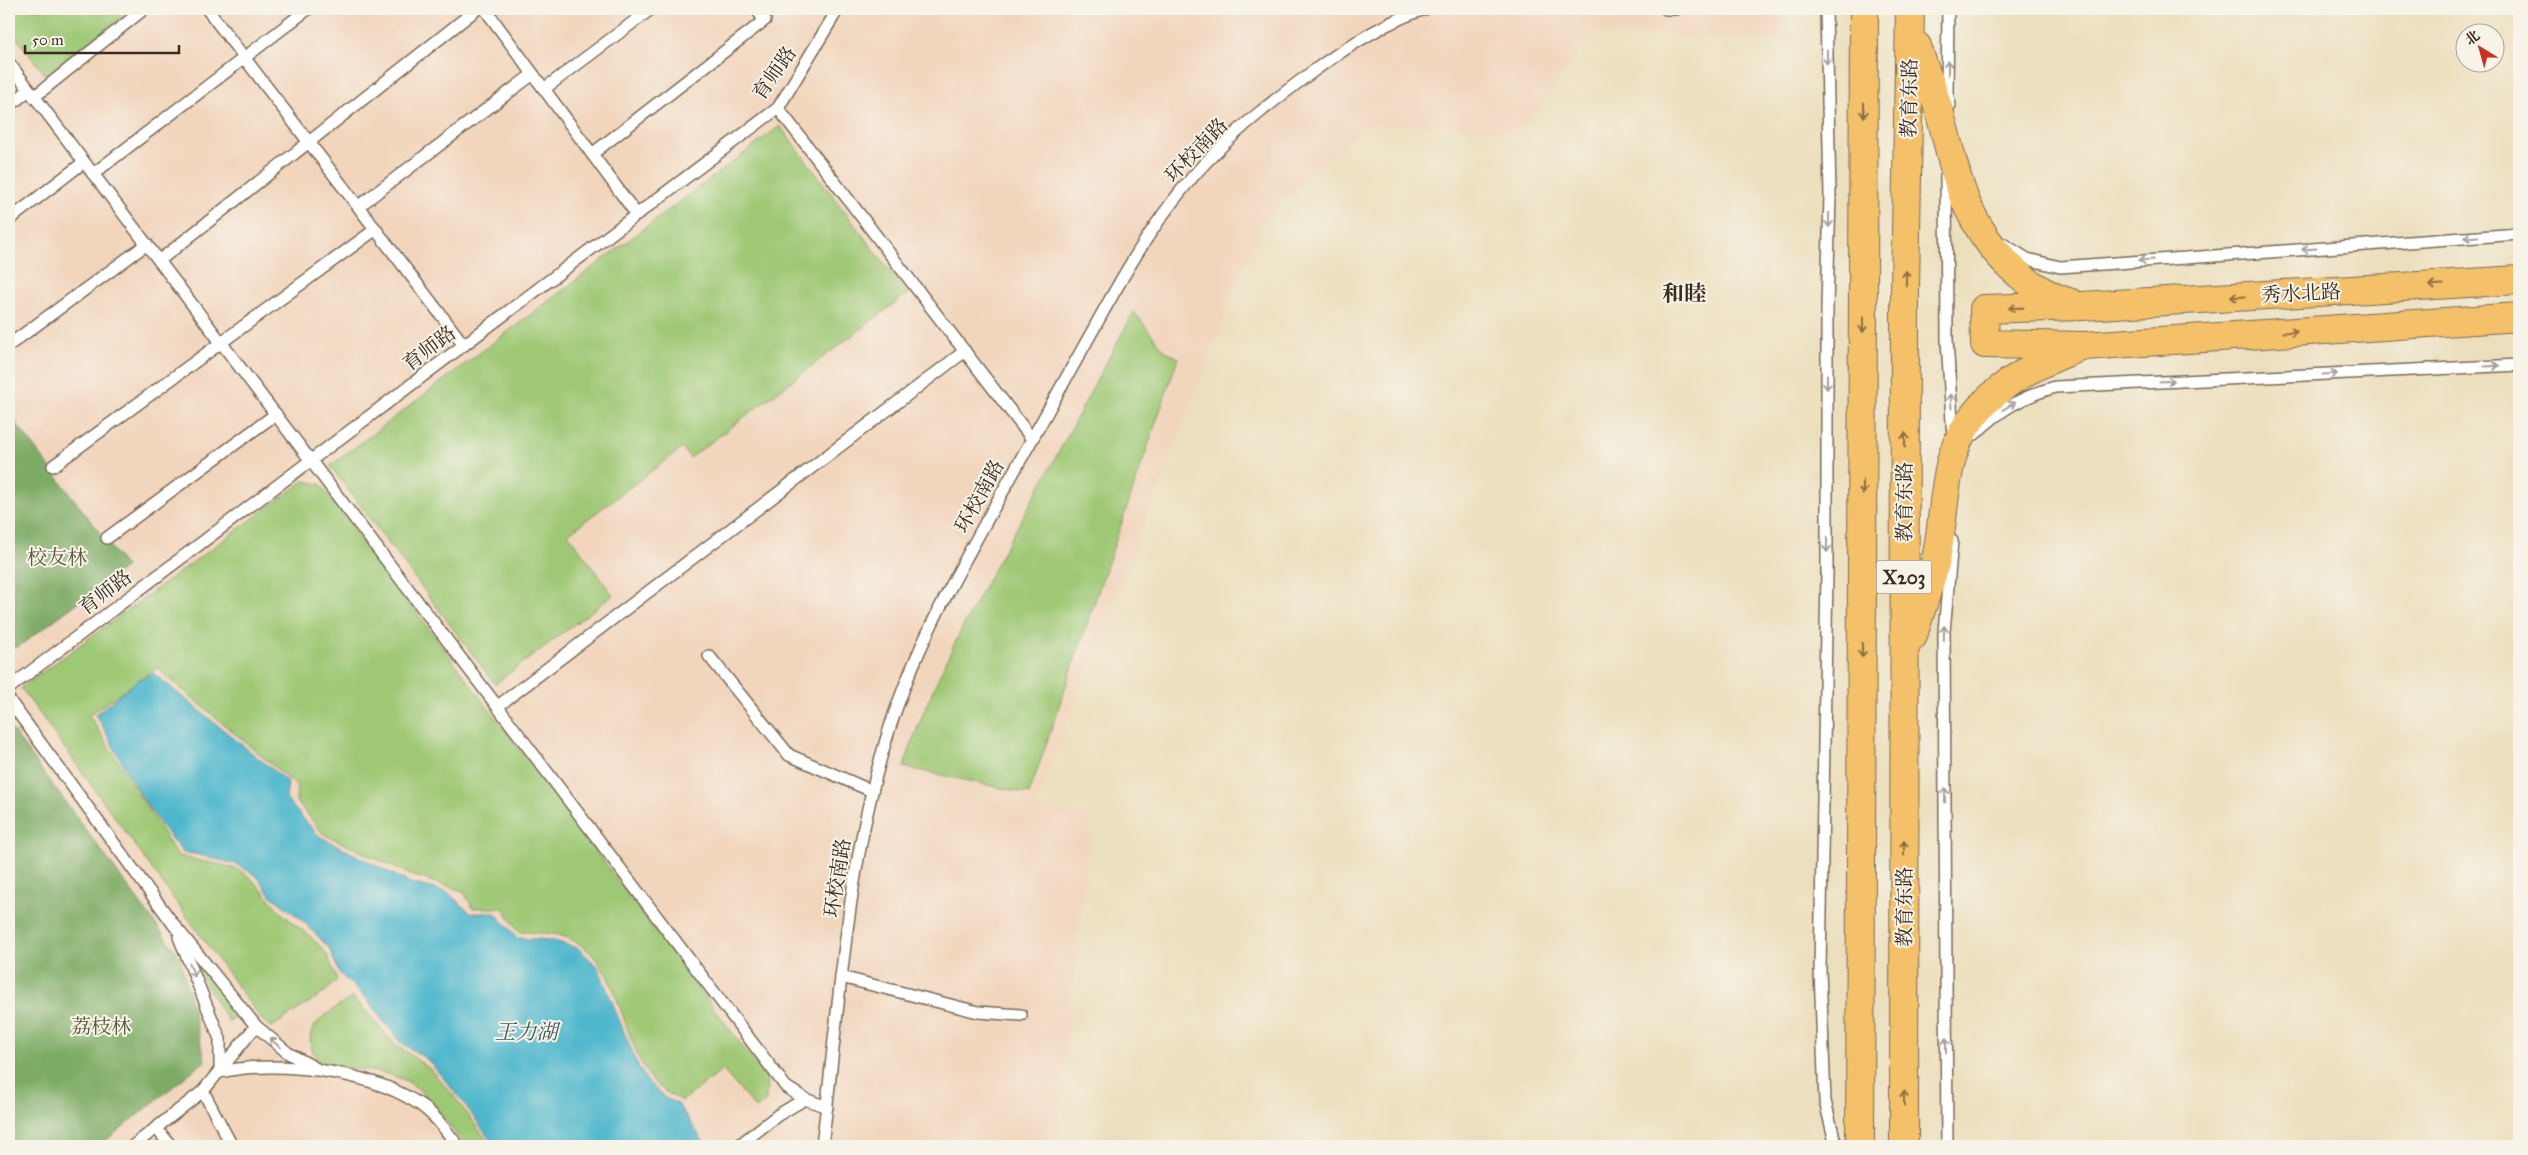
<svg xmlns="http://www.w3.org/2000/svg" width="2528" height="1155" font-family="'IM FELL Great Primer','Noto Serif SC',serif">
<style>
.built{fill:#f2d5bd}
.green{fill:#9ec875;stroke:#6c794a}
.forest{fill:#7eac66;stroke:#5c6b42}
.water{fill:#4fb7cd;stroke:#457076}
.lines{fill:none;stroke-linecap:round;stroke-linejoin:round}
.service-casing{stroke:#796956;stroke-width:14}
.primary-casing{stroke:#796956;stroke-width:30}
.service{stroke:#fff;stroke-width:11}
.primary{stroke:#f4c16a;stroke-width:28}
.oneway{stroke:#a79f9a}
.oneway2{stroke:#8e6e40}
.labels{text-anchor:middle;stroke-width:4;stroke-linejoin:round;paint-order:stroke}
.shield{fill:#f7f3e8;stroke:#73665b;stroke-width:1}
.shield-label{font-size:19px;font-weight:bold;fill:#3b2a1e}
.street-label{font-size:20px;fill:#3b2a1e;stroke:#f7f3e8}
.park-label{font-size:20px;fill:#595938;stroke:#f7f3e8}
.water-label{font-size:21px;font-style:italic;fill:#425b5b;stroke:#f7f3e8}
.quarter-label{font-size:22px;font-weight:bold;fill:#3b2a1e;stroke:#f7f3e8}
</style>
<rect width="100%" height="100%" fill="#f7f3e8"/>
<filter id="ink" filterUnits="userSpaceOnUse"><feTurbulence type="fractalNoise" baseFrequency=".02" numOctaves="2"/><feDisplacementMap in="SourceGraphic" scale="10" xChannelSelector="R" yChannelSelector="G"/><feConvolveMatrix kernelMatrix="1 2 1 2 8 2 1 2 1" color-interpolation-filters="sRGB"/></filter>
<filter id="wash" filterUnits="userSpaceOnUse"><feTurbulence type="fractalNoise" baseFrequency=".0096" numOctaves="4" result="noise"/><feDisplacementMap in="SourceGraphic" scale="20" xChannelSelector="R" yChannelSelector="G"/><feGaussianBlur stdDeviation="1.12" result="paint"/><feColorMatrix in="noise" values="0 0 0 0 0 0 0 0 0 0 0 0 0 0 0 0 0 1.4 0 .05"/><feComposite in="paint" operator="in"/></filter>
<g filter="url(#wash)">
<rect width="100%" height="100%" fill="#ecdfbd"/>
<path class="built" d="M9,9H1782L1781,40L1593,33L1521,130L1366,124L1261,222L1035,806L1091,817L1055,1146H9Z"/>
<g class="green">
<path d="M9,9H132L45,75L9,28Z"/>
<path d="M780,126L907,294L690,458L682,448L568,534L613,595L495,684L330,466Z"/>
<path d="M1134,312L1164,350L1178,358L1029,794L904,767C934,671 986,583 1035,495C1069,435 1100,372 1134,312Z"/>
<path d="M304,481L320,484L767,1079L766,1101L756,1109L723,1070L682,1101C669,1094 657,1088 649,1076C619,1033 620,956 565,937C552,932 533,933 519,932L503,908H473L463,891L411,875L323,834L296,801L297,786L157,668L89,715L177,855C196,862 216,862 236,869C257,877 269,902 285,916C299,929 317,939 327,955C331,963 334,972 337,980L325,992L272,1027L261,1019L21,688Z"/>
<path d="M196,959L238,1014L237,1017L228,1021L192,962Z"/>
<path d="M353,997L395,1044L430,1069L453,1095L491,1146H465C447,1124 429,1090 402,1079C378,1069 348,1069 322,1065C292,1030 325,1015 353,997Z"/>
</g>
<g class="forest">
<path d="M9,414L126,567L18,647L9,648Z"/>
<path d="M9,726L180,957L205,1061L99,1146H9Z"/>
</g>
<path class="water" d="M153,673L288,782L286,799L319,836L410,883L447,892L471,913H495L518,938L551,940L578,948L598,967L637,1064L647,1081L665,1098L678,1104L703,1141L697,1146H494L463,1102L428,1060L400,1042L364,996L339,973L329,948L301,919L270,895L256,875L235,864L195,854L183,853C147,810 127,773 101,723L95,715L138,680Z"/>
</g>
<g filter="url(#ink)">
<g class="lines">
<g class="service-casing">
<g id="service">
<path d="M207,9L464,345"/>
<path d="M485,9L637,215"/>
<path d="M1666,9H1676"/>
<path d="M1826,9L1830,195L1827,307V574L1820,970L1825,1101L1836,1146"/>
<path d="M1948,9L1947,93L1950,105"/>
<path d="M9,63L786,1087L805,1099L827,1107"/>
<path d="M544,89L651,9"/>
<path d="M34,97L144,9"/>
<path d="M9,106L29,90"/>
<path d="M778,108L1032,439"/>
<path d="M592,154L765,20L756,9"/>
<path d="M93,174L308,9"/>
<path d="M1946,174L1947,339L1953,438"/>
<path d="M359,206L533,74"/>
<path d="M9,220L84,162"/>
<path d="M2003,244L2027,259L2060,267L2519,234"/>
<path d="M160,260L477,9"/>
<path d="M9,345L147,244"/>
<path d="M1975,434C2000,409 2022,397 2055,387L2519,365"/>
<path d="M53,466L376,229"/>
<path d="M107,538L276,414"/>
<path d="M709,656L789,755L872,791"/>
<path d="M9,688L778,108L838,9"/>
<path d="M9,700L174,925L256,1026L288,1053L317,1069"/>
<path d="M498,706L965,351"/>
<path d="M179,937L220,1039V1072"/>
<path d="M841,977L978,1012L1021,1015"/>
<path d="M220,1072C279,1060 365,1070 416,1102C434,1113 446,1131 458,1146"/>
<path d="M203,1091L232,1146"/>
<path d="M156,1128L171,1146"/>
<path d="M133,1146L203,1091L256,1026"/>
<path d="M738,1146L778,1115L805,1099"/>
<path d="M822,1146C839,1011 846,871 886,740C915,642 968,555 1017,466C1042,421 1067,376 1093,330C1127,268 1164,203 1215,153C1243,124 1276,99 1308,75C1342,50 1385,21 1425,9"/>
<path d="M1947,1146L1944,632L1952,541"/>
</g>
</g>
<g class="primary-casing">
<g id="primary">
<path d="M1917,46C1923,66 1931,84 1937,104C1948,138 1953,174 1968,207C1988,250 2025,290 2071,303"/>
<path d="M2519,280L2082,306L1984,309L1985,344L2084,346L2519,317"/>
<path d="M1913,636C1920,611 1930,585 1936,559C1943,527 1943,493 1951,461C1967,401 2019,371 2073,350"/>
<path d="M1860,1146L1864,9"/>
<path d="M1904,1146L1905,287L1910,9"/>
</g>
</g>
<use href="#service" class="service"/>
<use href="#primary" class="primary"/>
</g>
<defs><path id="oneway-shaft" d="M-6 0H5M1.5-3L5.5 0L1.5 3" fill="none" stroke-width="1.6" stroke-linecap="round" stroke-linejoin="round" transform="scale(1.25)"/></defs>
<g class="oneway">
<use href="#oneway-shaft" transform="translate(1827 57) rotate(89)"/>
<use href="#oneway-shaft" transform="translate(1948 68) rotate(-90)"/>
<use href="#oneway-shaft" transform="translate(1829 220) rotate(91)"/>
<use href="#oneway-shaft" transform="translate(2471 237) rotate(176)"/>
<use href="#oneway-shaft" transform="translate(2309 249) rotate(176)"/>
<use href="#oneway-shaft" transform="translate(2146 260) rotate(176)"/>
<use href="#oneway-shaft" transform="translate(2492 366) rotate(-3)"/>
<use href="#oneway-shaft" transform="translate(2330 374) rotate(-3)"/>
<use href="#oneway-shaft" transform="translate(2167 381) rotate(-3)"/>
<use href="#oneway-shaft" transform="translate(1827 382) rotate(90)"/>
<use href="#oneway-shaft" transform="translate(1951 401) rotate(-94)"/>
<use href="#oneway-shaft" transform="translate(2009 406) rotate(-31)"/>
<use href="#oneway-shaft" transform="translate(1827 545) rotate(90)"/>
<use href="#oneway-shaft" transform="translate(1944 633) rotate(-88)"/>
<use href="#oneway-shaft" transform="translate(1945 795) rotate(-90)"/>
<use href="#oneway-shaft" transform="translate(192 970) rotate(68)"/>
<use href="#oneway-shaft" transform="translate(275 1043) rotate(-141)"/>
<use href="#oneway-shaft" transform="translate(1946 1045) rotate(-90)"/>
</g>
<g class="oneway2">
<use href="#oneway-shaft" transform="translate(1864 110) rotate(90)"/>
<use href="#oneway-shaft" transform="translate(1906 278) rotate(-89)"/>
<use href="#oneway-shaft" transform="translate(2436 285) rotate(177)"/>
<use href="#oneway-shaft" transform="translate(2238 297) rotate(177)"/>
<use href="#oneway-shaft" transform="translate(2016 308) rotate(179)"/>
<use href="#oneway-shaft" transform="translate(1863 325) rotate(90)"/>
<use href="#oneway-shaft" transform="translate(2290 332) rotate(-4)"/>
<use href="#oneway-shaft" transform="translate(1905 440) rotate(-90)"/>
<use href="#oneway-shaft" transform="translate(1863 487) rotate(90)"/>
<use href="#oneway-shaft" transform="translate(1862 650) rotate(90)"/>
<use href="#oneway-shaft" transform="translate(1904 848) rotate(-90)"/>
<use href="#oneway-shaft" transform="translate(1904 1098) rotate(-90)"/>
</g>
</g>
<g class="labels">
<rect class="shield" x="1876.5" y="560.5" width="55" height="33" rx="4"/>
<g class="shield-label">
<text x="1904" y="584">X203</text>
</g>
<g class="street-label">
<text transform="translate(774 73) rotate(-55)" y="7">育师路</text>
<text transform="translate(1909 98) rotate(-89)" y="7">教育东路</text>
<text transform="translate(1196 150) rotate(-46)" y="7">环校南路</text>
<text transform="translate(2301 293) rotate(-3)" y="7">秀水北路</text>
<text transform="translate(429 348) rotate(-37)" y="7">育师路</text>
<text transform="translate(979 496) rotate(-61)" y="7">环校南路</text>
<text transform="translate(1904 502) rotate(-90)" y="7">教育东路</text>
<text transform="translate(105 592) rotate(-37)" y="7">育师路</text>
<text transform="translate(837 878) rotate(-81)" y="7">环校南路</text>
<text transform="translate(1904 907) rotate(-90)" y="7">教育东路</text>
</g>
<g class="park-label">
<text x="57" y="564">校友林</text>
<text x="101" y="1033">荔枝林</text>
</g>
<g class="water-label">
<text x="526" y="1039">王力湖</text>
</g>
<g class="quarter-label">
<text x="1684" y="301">和睦</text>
</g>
</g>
<rect width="2528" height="1155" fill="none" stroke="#f7f3e8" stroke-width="30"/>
<g transform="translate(2480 48) rotate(323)"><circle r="24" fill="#f7f3e8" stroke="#aca397"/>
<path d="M0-4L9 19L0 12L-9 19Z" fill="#c8321e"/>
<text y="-8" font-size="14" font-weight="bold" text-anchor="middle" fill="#3b2a1e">北</text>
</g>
<path d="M25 45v8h154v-8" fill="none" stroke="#3b2a1e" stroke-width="2.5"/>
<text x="32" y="45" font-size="15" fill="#3b2a1e" stroke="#f7f3e8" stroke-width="4" paint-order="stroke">50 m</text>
</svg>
